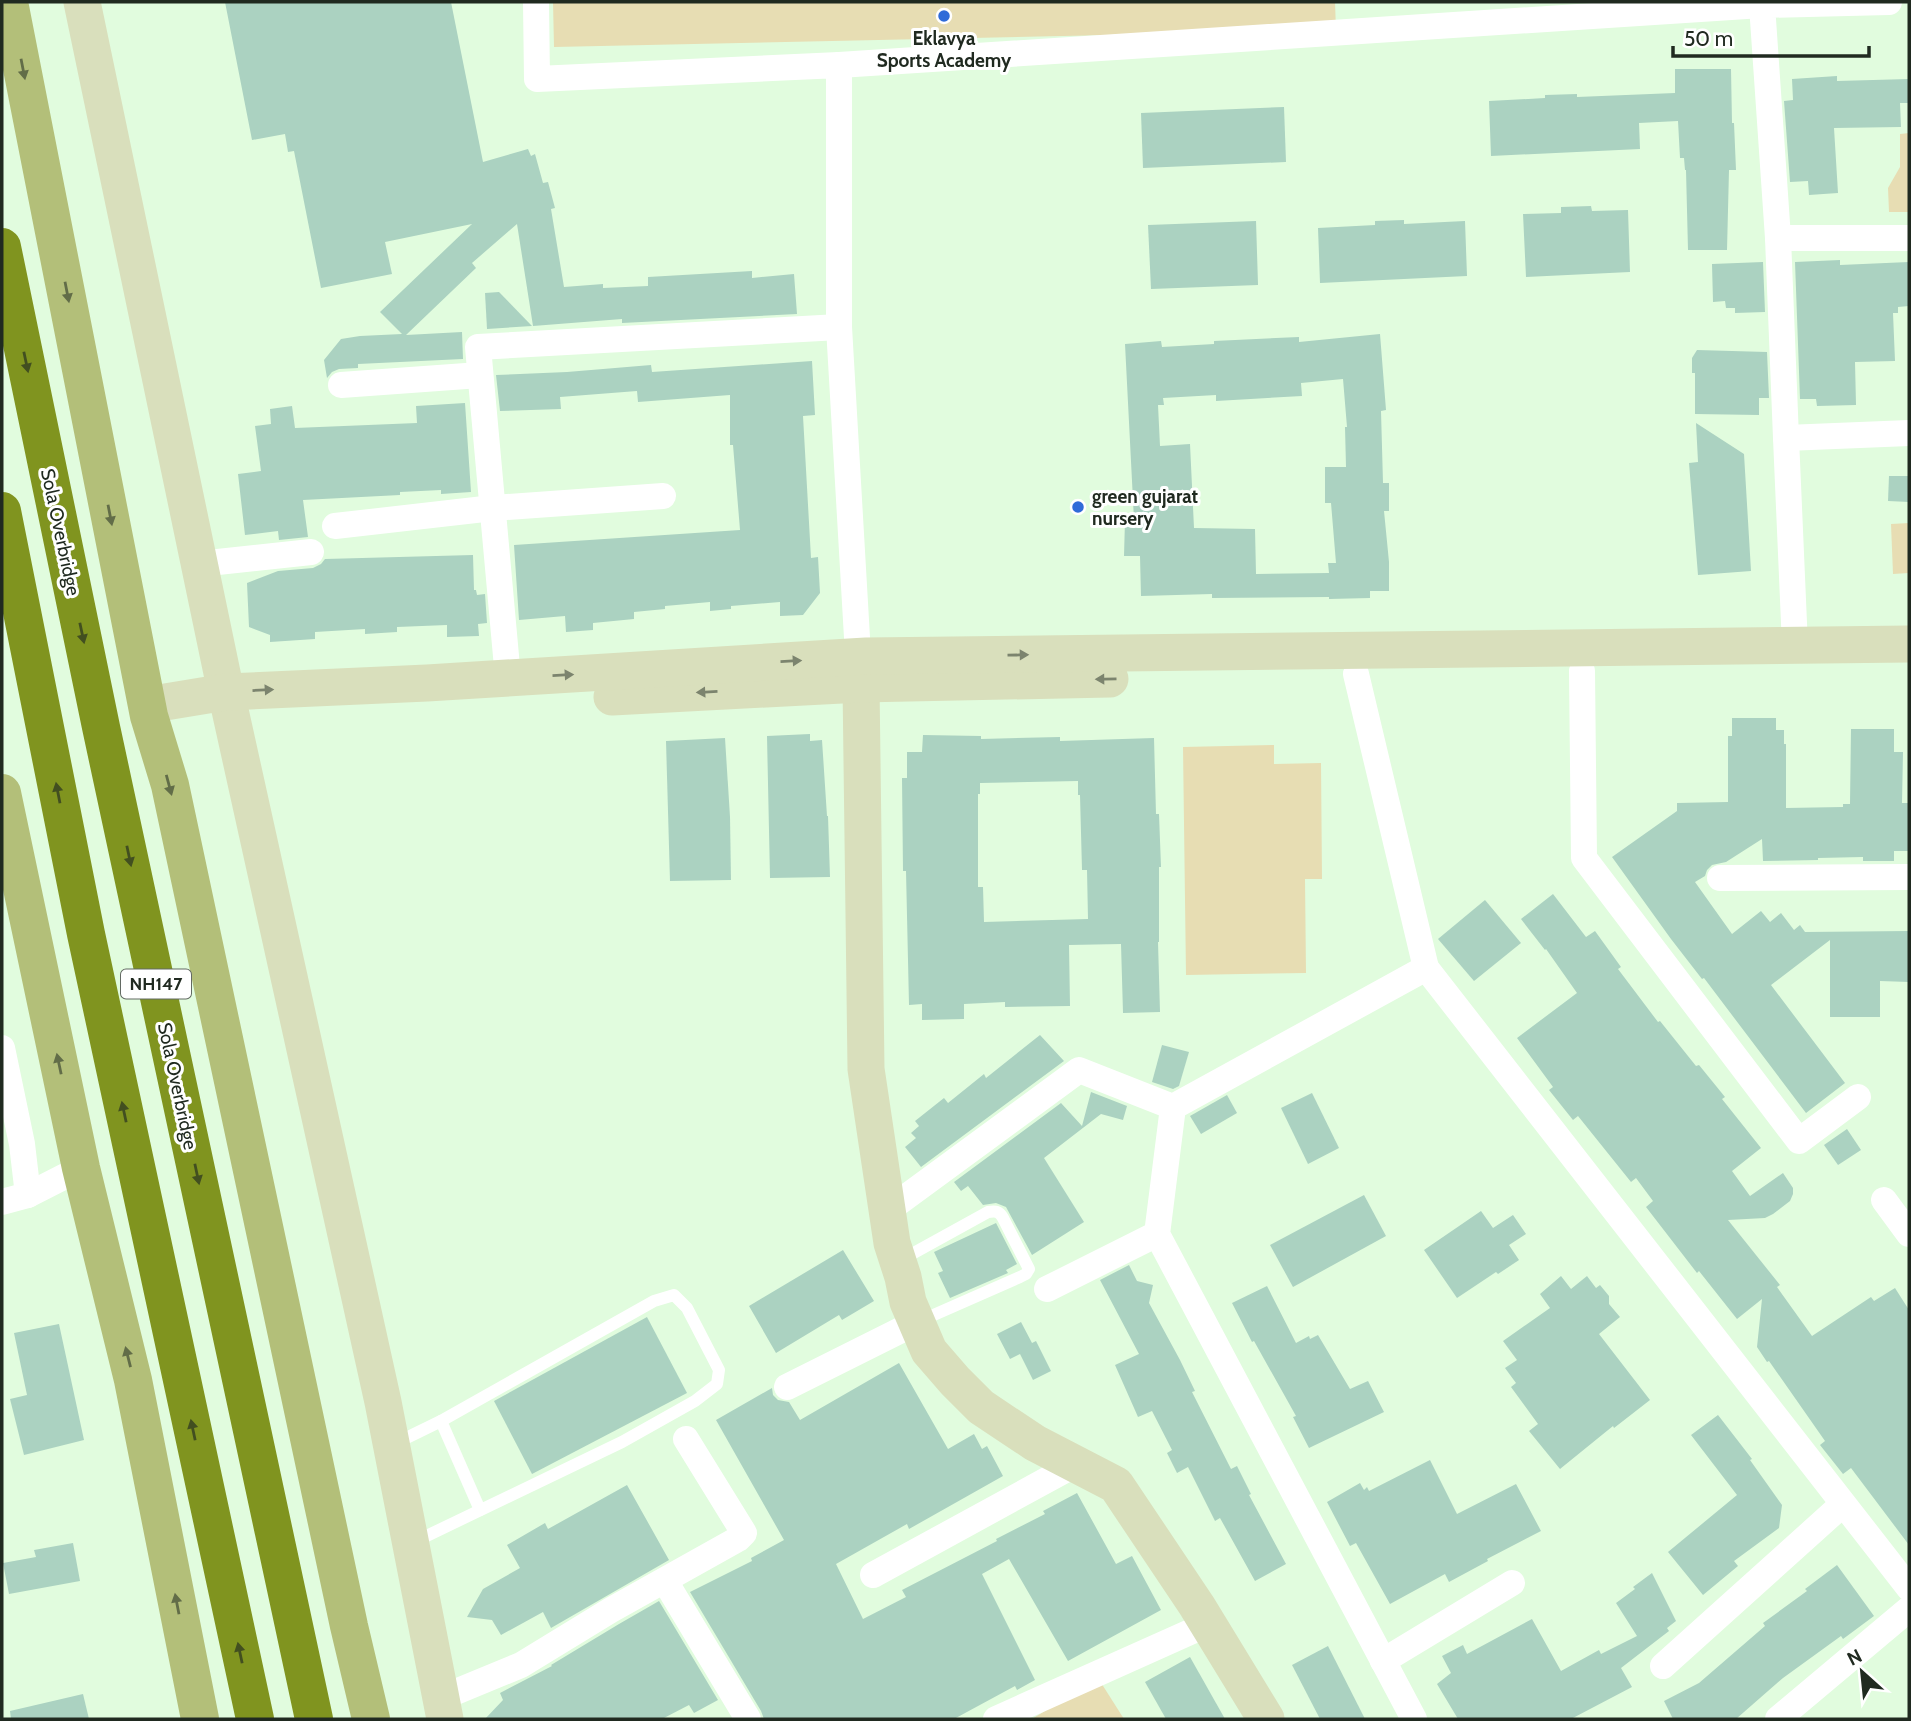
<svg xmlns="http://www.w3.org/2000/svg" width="1911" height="1721" font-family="Cabin,sans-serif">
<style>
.green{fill:#e7ddb3}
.building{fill:#abd2c1;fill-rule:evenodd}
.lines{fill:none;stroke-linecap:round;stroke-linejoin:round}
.lane{stroke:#fff;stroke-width:12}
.street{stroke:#fff;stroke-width:26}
.secondary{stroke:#d9dfbc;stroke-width:37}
.primary{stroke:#b3bf79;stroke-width:38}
.highway{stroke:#80941f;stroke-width:38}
.oneway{fill:#626d48}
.oneway2{fill:#424f20}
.oneway3{fill:#7c846e}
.poi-dot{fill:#2f6bd8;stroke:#fff;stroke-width:2.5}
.labels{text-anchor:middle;stroke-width:6;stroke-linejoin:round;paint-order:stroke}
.shield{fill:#fff;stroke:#636a63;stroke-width:2}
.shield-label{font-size:18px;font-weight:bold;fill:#202a20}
.poi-label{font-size:19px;font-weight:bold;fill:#202a20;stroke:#fff}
.street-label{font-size:19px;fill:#202a20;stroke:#fff}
</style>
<rect width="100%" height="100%" fill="#e1fcde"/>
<g class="green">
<path d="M553,2H1335L1336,30L554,47Z"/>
<path d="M1909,133V212H1889L1888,188L1900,167V134Z"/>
<path d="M1909,523V573L1893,574L1891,524Z"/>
<path d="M1274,745V764L1321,763L1322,879H1305L1306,973L1186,975L1183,747Z"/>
<path d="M1098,1678L1124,1719H1032Z"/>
</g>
<g class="building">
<path d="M225,2H451L483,162L528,149L531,156L535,154L543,183L548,182L555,208L551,209L564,287L603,284V288L648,286V277L752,271V278L794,274L797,314L622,323V319L533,326L517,224L472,263L476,268L406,335L462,332L463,359L358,364V368L339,369L332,372L327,378L324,360L341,339L360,336L402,334L380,312L472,224L385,242L392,274L321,288L294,151L288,152L285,134L252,140Z"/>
<path d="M1675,69H1731L1732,123H1734L1736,170H1729L1727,250H1688L1686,170H1685L1684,158H1680L1678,121L1639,123L1640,149L1491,156L1489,101L1545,98V95L1577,94V97L1675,93Z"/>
<path d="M1837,76V81L1909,79V103H1900L1901,127L1834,128L1838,193L1809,195L1808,181L1790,182L1784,101L1793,100L1792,79Z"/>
<path d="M1284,107L1286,162L1143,168L1141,113Z"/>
<path d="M1591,206L1592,211L1628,210L1630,272L1526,277L1523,214L1561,213V207Z"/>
<path d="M1404,220V224L1465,221L1467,276L1320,283L1318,228L1375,225V221Z"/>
<path d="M1256,221L1258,285L1151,289L1148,225Z"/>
<path d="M1840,260V265L1909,262V306L1898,307V313H1893L1895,361L1855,362L1856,405L1817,406L1816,399H1800L1795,262Z"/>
<path d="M1763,262L1765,312L1735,313V308H1726L1725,301L1713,302L1712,264Z"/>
<path d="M499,292L532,326L487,329L485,293Z"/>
<path d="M1380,334L1386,410L1381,411L1383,483H1389V511H1384L1389,562V591H1370V598L1329,599V597L1212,598V594L1141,596L1140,556H1124L1125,520H1134L1125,344L1161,341L1162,347L1214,344V341L1299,337V342ZM1343,379L1347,427H1345L1346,467H1325V503H1331L1336,563H1328L1329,573L1256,574L1255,529L1194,528L1190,444L1160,446L1158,405H1164L1163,398L1216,395V401L1302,396L1301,383Z"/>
<path d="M1697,350L1767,352L1769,398H1759V415L1695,414V373H1692V358Z"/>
<path d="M812,361L815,415L803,416L811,558L818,557L820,593L803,615L780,616V602L731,606V609L710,611V602L665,606V609L634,612V619L593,623V630L566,632L565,616L519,620L514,545L740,530L733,445H730V395L638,402L637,391L560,397L561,409L500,411L496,375L567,372L651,365L652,372Z"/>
<path d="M465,403L471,492L441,494V490L400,492V495L303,500L308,537L279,540L278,531L245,535L238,474L261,471L255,426L271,424L270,409L292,406L295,428L417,423L416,406Z"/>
<path d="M1696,423L1744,454L1751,571L1698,575L1689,463L1698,462Z"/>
<path d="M1889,476H1909V502L1888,501Z"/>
<path d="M473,555L474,590H476L477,595L485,594L487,623L478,624L479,636L447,637V625L397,627V632L365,634V629L315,632V639L270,642V635L249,627L247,583L278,571L313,568L321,564L325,559Z"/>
<path d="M1732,718H1776V730H1784V744H1786V808L1843,807V804H1850L1851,729H1894V752H1903L1902,803H1909V851H1894V861H1863V857L1818,858V860L1763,861L1762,839L1726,862L1712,865L1707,870L1705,876L1695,882L1732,934L1761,911L1770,922L1781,913L1794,930L1800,925L1805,932L1909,931V982L1880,981V1017H1830V940L1771,985L1845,1083L1806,1113L1704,978L1702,979L1671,939L1612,857L1677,811V803L1728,802V736H1732Z"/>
<path d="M810,734V741L822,740L827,816H828L830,877L770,878L767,736Z"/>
<path d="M923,735L981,736V739L1060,737V741L1154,738L1156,814H1159L1161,867H1159V942H1158L1160,1012L1123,1013L1121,944L1069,945L1070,1006L1005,1007V1002L964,1004V1019L922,1020V1004L909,1005L906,871H903L902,778H907V752H922ZM1078,781V795H1080L1082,870H1087L1088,919L984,922L983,887H978V794H980V783Z"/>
<path d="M725,738L730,817L731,880L670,881L666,741Z"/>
<path d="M1553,894L1586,937L1595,931L1621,967L1618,969L1658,1022L1660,1021L1696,1066L1699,1065L1725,1097L1722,1099L1761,1148L1732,1171L1750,1196L1783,1173L1793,1188V1194L1790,1201L1773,1214L1765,1218L1728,1220L1780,1285L1777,1287L1812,1336L1871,1297L1874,1301L1895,1288L1909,1310V1545L1851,1468L1843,1474L1820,1445L1825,1441L1769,1361L1767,1362L1757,1347L1762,1299L1737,1319L1699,1271L1697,1273L1646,1207L1653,1201L1636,1178L1631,1182L1578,1116L1573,1120L1549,1090L1553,1087L1517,1038L1577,993L1546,949L1545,950L1521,919Z"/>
<path d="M1485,900L1521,943L1474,981L1438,939Z"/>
<path d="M1040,1035L1064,1061L921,1167L905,1147L916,1138L911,1133L919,1126L915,1121L944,1098L948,1103L984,1074L986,1078Z"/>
<path d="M1162,1045L1189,1052L1179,1086L1173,1089L1152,1082Z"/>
<path d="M1091,1092L1127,1106L1123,1120L1101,1114L1044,1158L1084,1222L1032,1255L1006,1207L996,1203L983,1205L968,1186L961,1191L954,1182L1061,1103L1082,1126Z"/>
<path d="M1312,1093L1339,1148L1308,1164L1281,1108Z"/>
<path d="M1227,1095L1237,1113L1201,1134L1190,1116Z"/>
<path d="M1847,1129L1861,1150L1838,1165L1824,1145Z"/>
<path d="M1364,1195L1386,1236L1293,1287L1270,1245Z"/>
<path d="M1481,1211L1493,1228L1513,1215L1526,1234L1509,1245L1519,1260L1498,1274L1496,1272L1457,1298L1424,1250Z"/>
<path d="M996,1223L1017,1264L1006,1270L1008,1273L950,1298L938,1273L943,1271L934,1252Z"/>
<path d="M843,1250L874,1301L842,1320L839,1315L776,1353L749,1306Z"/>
<path d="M1129,1265L1137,1281L1153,1285L1149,1303L1180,1360L1195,1391L1192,1392L1231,1469L1237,1466L1251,1494L1249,1495L1286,1564L1255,1581L1220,1518L1215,1521L1188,1467L1177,1473L1167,1453L1172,1450L1152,1411L1138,1417L1115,1365L1139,1354L1100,1280Z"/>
<path d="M1561,1276L1571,1289L1587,1276L1596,1288L1600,1285L1609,1296V1304L1620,1317L1599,1334L1650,1400L1614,1428L1613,1426L1560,1469L1529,1431L1538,1424L1511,1387L1516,1383L1505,1368L1517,1360L1503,1341L1550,1308L1540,1294Z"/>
<path d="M1267,1286L1296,1343L1309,1336L1310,1339L1318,1335L1350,1389L1368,1381L1384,1412L1309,1448L1293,1417L1296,1416L1254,1341L1252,1342L1232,1303Z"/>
<path d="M647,1317L687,1393L532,1474L494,1401Z"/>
<path d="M1021,1322L1032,1343L1036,1341L1051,1371L1033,1380L1020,1354L1010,1359L997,1334Z"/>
<path d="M59,1324L84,1440L24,1455L10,1399L27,1395L14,1333Z"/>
<path d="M899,1363L948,1449L974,1434L982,1449L987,1446L1003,1476L909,1529L907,1524L836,1564L863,1619L906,1597L902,1590L997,1541L996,1539L1045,1514L1043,1511L1077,1493L1116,1564L1132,1556L1161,1610L1068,1661L1009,1559L982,1574L1035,1680L1017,1690L1015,1686L954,1719H764L761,1711L690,1592L752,1561L751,1558L784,1540L716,1420L772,1388L773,1395L778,1400L789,1402L800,1420Z"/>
<path d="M1718,1415L1752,1459L1750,1460L1782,1505L1779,1528L1734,1561L1738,1566L1703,1595L1668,1552L1737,1495L1691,1435Z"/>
<path d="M1430,1460L1457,1514L1516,1484L1541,1531L1487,1559L1488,1561L1449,1582L1445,1574L1390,1604L1356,1543L1350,1546L1327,1502L1360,1483L1364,1490L1367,1487L1369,1491Z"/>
<path d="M627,1485L669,1560L551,1628L543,1612L501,1635L492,1620L467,1617L483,1589L520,1568L507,1545L545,1523L548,1529Z"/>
<path d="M73,1543L80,1581L9,1594L3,1563L36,1557L34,1550Z"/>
<path d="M1837,1565L1874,1616L1843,1639L1841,1636L1783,1678L1736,1719H1673L1664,1701L1699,1683L1765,1626L1763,1623L1807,1591L1805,1589Z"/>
<path d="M1652,1573L1676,1621L1667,1628L1669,1631L1621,1668L1632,1687L1571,1719H1458L1437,1684L1451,1673L1442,1656L1463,1645L1467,1654L1532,1619L1561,1671L1599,1650L1601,1654L1637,1636L1616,1603L1635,1589L1633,1587Z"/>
<path d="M659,1601L718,1700L694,1713L689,1705L662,1719H485L503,1700L500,1693L552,1666L551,1665L619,1624Z"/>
<path d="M1328,1646L1365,1719H1320L1292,1665Z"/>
<path d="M1190,1657L1225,1719H1166L1145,1682Z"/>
<path d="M83,1694L89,1719H11L10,1711Z"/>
</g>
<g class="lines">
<g class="lane">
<path d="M901,1260L988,1212C996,1211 999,1211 1003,1218L1029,1269L1026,1274L1020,1277L920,1321"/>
<path d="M441,1421L480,1510"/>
<path d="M396,1443L441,1421L654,1301L674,1295L687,1308L719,1370L717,1384L695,1401L622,1442L414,1542"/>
</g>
<g class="street">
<path d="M536,2L537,79L839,65V327L859,672"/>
<path d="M1889,2L1762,5L1778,238H1909"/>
<path d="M839,65L1762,5"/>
<path d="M1778,238L1786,438"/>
<path d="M341,385L480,375"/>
<path d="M335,526L493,508L663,496"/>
<path d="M199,564L311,552"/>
<path d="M1795,646L1786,438L1909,433"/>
<path d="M1582,671L1584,858L1799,1141L1858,1097"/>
<path d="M508,678L478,347L839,327"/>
<path d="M1720,878L1909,877"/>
<path d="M1426,968L1909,1588"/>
<path d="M2,1048L22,1144L28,1195"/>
<path d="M1173,1107L1157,1234L1414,1719"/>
<path d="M1884,1200L1909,1234"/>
<path d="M2,1202L28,1195L81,1168"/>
<path d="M887,1211L1079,1070L1173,1107L1426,968L1356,674"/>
<path d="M1047,1289L1157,1234"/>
<path d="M787,1387L917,1322"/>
<path d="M873,1575L1076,1464"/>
<path d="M665,1581L748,1719"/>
<path d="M1383,1661L1512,1583"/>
<path d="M1663,1666L1843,1504"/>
<path d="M441,1698L521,1665L611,1610L738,1539L744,1533L686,1439"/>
<path d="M996,1719L1208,1624"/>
<path d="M1778,1719L1909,1609"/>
</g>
<g class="secondary">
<path d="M82,2L226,692L383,1402L445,1719"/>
<path d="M861,684L866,1069L892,1243L903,1277L908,1302L929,1351L955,1381L981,1407L1035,1443L1116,1485L1197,1606L1266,1719"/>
<path d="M612,697L861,684L1110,679"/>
<path d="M147,705L226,692L427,683L866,656L1909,644"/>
</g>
<g class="primary">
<path d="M9,2L149,716L170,785L349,1626L371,1719"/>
<path d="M2,793L81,1168L133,1380L200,1719"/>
</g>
<g class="highway">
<path d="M2,247L101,727L314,1719"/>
<path d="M2,511L86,934L255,1719"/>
</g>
</g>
<defs><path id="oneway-solid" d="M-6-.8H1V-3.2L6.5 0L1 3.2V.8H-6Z" transform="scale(1.75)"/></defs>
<g class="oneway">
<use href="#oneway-solid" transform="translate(23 69) rotate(79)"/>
<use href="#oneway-solid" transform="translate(67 292) rotate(79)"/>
<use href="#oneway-solid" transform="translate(110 515) rotate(79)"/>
<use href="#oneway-solid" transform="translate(169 785) rotate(75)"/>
<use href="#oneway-solid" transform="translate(59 1064) rotate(-102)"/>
<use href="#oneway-solid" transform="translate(128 1357) rotate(-104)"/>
<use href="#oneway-solid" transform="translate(177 1604) rotate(-101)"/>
</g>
<g class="oneway2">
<use href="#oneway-solid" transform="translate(26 362) rotate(78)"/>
<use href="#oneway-solid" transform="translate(82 633) rotate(78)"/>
<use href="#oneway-solid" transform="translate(58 793) rotate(-101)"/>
<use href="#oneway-solid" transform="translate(129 856) rotate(78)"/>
<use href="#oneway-solid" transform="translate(124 1112) rotate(-102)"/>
<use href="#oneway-solid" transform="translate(197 1174) rotate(78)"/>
<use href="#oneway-solid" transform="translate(193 1430) rotate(-102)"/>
<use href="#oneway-solid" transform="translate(240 1653) rotate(-102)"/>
</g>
<g class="oneway3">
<use href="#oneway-solid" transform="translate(1018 655) rotate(-1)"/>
<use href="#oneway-solid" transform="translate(791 661) rotate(-3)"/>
<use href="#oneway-solid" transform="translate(563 675) rotate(-3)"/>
<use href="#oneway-solid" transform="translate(1106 679) rotate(179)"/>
<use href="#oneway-solid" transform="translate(263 690) rotate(-3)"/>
<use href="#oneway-solid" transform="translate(707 692) rotate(177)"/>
</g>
<g class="poi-dot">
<circle cx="944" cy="16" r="7"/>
<circle cx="1078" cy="507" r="7"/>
</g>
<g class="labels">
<rect class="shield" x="121" y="969.5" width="70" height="29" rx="5"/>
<g class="shield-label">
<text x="156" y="990">NH147</text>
</g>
<g class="poi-label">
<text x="944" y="45">Eklavya<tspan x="944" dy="22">Sports Academy</tspan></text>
<text x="1092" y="503" text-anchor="start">green gujarat<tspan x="1092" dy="22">nursery</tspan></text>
</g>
<g class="street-label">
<text transform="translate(61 532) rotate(78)" y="7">Sola Overbridge</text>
<text transform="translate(178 1086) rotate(78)" y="7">Sola Overbridge</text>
</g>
</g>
<rect width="1911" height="1721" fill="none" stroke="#202a20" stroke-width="7"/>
<g transform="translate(1862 1672) rotate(333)" stroke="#ffffff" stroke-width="5" paint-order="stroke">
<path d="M0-5L12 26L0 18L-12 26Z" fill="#202a20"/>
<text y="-10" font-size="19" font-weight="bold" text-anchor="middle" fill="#202a20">N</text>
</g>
<path d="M1673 46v10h196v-10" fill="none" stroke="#202a20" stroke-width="3.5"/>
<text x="1684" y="46" font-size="21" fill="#202a20" stroke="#ffffff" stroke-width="5" paint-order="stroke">50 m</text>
</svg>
